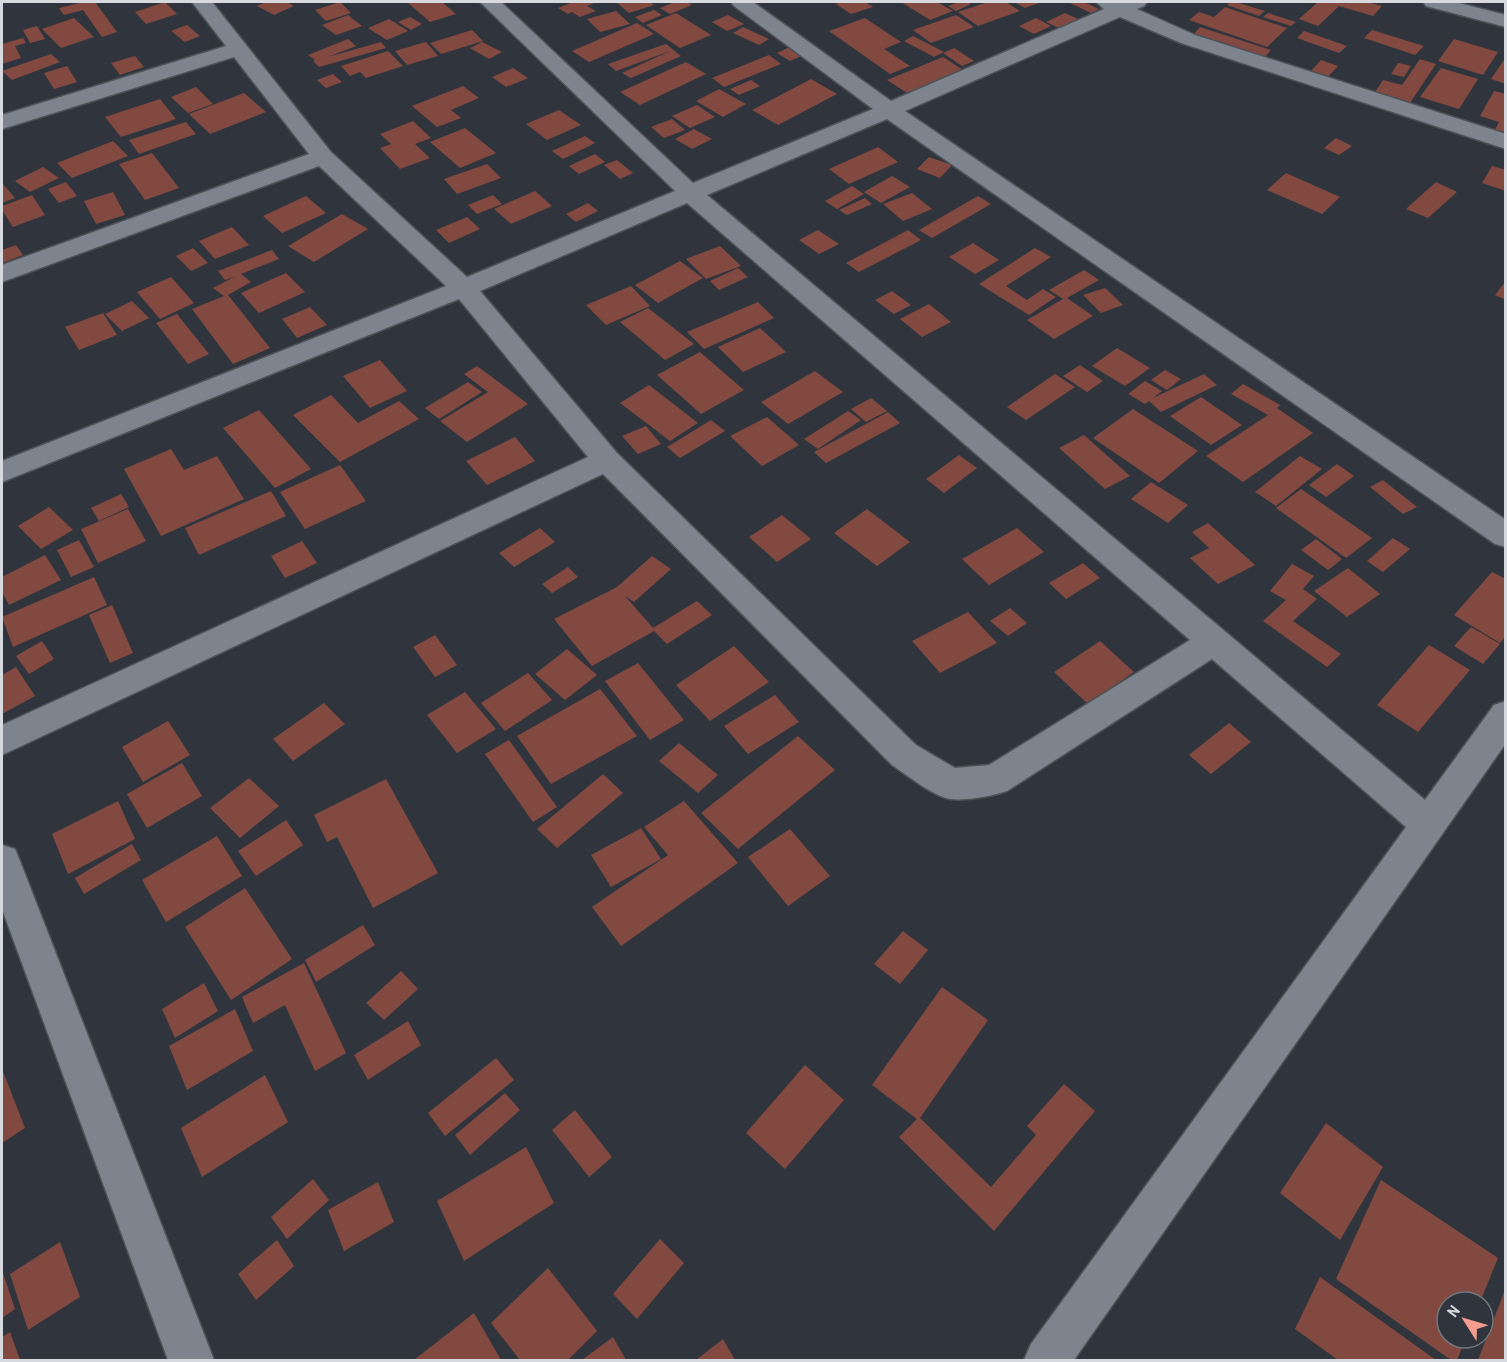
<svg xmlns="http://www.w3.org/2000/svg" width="1507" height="1362" font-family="'Archivo Narrow',sans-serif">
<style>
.building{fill:#824940}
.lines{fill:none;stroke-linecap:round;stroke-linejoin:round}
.street-casing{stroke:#4d5257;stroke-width:3}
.street{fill:#7e848d;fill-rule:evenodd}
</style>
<rect width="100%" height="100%" fill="#30353d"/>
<g class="building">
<path d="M84,2H95L117,32L102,37L83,10L64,15L59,8Z"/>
<path d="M165,2L177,14L146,24L135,12Z"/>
<path d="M266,2H287L294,6L274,15L257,6Z"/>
<path d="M340,2L351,13L326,21L315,10Z"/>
<path d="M407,2H442L456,14L430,22Z"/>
<path d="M573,2H597L587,6L596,11L580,17L572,12L568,14L558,8Z"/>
<path d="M616,2H650L654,5L629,13Z"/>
<path d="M675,2H687L692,5L670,14L660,8Z"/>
<path d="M842,2H865L873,7L851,14L836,4Z"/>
<path d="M901,2H937L953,11L930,20Z"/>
<path d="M959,2H967L971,4L956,11L948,6Z"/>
<path d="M988,2H1006L1020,11L978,26L958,12Z"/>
<path d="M1014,2H1042L1025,8Z"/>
<path d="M1068,2H1084L1099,9L1091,13Z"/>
<path d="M1231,2H1235L1265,11L1259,16L1227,5Z"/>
<path d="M1318,2H1367L1382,6L1373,16L1339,6L1318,26L1299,19Z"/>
<path d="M1225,7L1287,28L1267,47L1189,20L1199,12L1214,17Z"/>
<path d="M654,10L662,15L643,23L635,17Z"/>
<path d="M616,11L630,24L600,32L587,19Z"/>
<path d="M676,13L711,35L680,48L646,25Z"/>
<path d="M1065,13L1078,19L1059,28L1046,22Z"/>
<path d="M1268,13L1296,22L1291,26L1263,17Z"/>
<path d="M348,15L362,26L336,35L322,25Z"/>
<path d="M728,15L744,24L727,31L712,22Z"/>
<path d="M956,15L974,27L931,43L913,30Z"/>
<path d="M410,17L422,24L411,30L398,22Z"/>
<path d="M74,18L94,37L61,48L42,29Z"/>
<path d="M865,18L901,42L884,49L910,66L890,74L829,31Z"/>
<path d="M1036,18L1051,26L1034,34L1019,26Z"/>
<path d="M389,19L408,31L387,40L368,28Z"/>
<path d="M637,23L654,34L589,62L572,51Z"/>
<path d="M187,25L200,36L185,42L171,31Z"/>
<path d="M37,26L45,39L30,43L23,30Z"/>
<path d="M743,27L769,39L759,45L733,33Z"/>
<path d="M1200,27L1271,50L1264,58L1193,35Z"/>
<path d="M472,30L483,41L441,54L430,43Z"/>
<path d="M1372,30L1424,46L1415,55L1364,38Z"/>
<path d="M1304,31L1347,46L1339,53L1297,38Z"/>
<path d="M913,36L944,52L934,57L904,41Z"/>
<path d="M23,38L26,43L15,46L21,58L2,64V44Z"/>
<path d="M348,39L356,46L328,57L381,42L386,48L319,67L313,61L315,60L308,55Z"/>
<path d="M1454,39L1498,52L1483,75L1438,61Z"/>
<path d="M426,42L438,56L407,65L395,51Z"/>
<path d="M482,42L502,52L489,59L470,48Z"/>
<path d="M666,44L681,56L631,78L622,73L670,51L616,71L608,64Z"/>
<path d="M792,46L806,54L790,61L777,53Z"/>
<path d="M954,48L974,61L962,66L943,53Z"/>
<path d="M388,51L403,66L366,78L360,72L350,76L341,66Z"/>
<path d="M51,54L60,62L12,80L2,71Z"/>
<path d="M769,55L781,64L724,87L712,78Z"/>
<path d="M135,56L144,67L120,75L111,63Z"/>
<path d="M943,57L963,70L907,93L887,80Z"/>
<path d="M1506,57V84L1491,79Z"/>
<path d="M1420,59L1436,64L1410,103L1375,92L1383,80L1402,85Z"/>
<path d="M1321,60L1338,66L1327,78L1310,72Z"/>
<path d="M686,62L706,74L640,105L620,92Z"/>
<path d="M1398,63L1411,66L1404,77L1391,74Z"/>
<path d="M67,66L77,82L54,89L44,73Z"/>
<path d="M513,68L528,78L506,87L492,77Z"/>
<path d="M1441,68L1478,79L1459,109L1420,97Z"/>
<path d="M333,74L342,82L326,88L317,80Z"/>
<path d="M811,79L837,94L778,125L752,110Z"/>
<path d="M751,80L760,86L739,95L730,89Z"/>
<path d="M463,86L479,98L451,110L461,118L437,127L412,106Z"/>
<path d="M196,87L213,104L188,113L171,97Z"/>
<path d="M719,89L746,104L723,117L696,101Z"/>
<path d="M1494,91L1506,94V133L1495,130L1499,122L1480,116Z"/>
<path d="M244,93L266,112L210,134L189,114Z"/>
<path d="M160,99L176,119L121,137L105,117Z"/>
<path d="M697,105L715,117L690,128L672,116Z"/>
<path d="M559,110L581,125L547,140L526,124Z"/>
<path d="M672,119L685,130L664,138L651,127Z"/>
<path d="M413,121L431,138L415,144L430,158L400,169L380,148L391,144L380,134Z"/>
<path d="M186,122L196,134L139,154L129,140Z"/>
<path d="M465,128L496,153L460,168L430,142Z"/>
<path d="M694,129L712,139L692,149L675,139Z"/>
<path d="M585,136L595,143L563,159L552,151Z"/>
<path d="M1336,138L1352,146L1339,155L1324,148Z"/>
<path d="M113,141L128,156L72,178L57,163Z"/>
<path d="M878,147L898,162L849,184L829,169Z"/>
<path d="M152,153L179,188L145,200L119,164Z"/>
<path d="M595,154L605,162L579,174L569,166Z"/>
<path d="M929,157L952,165L940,178L917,169Z"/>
<path d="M617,160L633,173L620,179L604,165Z"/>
<path d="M487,164L501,178L457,194L444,179Z"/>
<path d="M1492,166L1506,170V191L1482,183Z"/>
<path d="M43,167L59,178L30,192L15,181Z"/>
<path d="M1286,173L1340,197L1322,214L1267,190Z"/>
<path d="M892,176L910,187L881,203L864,192Z"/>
<path d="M66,182L77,196L59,203L48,189Z"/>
<path d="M1436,182L1457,192L1428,218L1406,209Z"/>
<path d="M2,183L15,198L2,203Z"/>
<path d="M852,186L864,194L837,209L825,201Z"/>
<path d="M535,191L552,206L511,224L494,209Z"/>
<path d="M113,192L125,215L96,224L84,201Z"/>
<path d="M912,193L932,209L903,221L883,204Z"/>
<path d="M32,195L45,215L13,227L2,210V206Z"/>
<path d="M493,195L502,204L477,214L468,205Z"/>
<path d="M306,196L326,213L282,233L263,216Z"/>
<path d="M978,196L991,204L932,238L919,230Z"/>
<path d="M865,198L872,204L847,215L839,210Z"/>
<path d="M588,203L598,211L576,222L566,214Z"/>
<path d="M342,214L368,229L314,262L288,246Z"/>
<path d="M467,217L480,229L449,243L436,230Z"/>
<path d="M232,227L249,245L215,259L199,241Z"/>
<path d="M818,230L839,244L819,254L799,240Z"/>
<path d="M908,230L921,240L859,272L846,263Z"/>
<path d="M973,243L999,260L975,274L949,257Z"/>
<path d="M16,245L23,255L2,263V250Z"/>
<path d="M720,246L741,266L706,279L686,259Z"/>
<path d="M193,248L208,263L191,271L176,256Z"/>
<path d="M1035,248L1051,257L1006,286L1027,300L1043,289L1056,297L1029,315L979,284Z"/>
<path d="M272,250L279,259L241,274L251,282L228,295L270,348L233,364L192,309L224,296L213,288L234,277L225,280L218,271Z"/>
<path d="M680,261L703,278L658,303L635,285Z"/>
<path d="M738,268L748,277L719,290L710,281Z"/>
<path d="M1084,270L1099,280L1067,298L1093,316L1054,339L1027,320L1063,299L1049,290Z"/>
<path d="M286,273L305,292L259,313L241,293Z"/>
<path d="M171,277L194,303L160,319L137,292Z"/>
<path d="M1506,281V300L1495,295Z"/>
<path d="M631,286L650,306L606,325L586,305Z"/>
<path d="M1105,288L1123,305L1101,313L1083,295Z"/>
<path d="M892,291L911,305L894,314L875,300Z"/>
<path d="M132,301L149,318L122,331L105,314Z"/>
<path d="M758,302L774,318L704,349L687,332Z"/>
<path d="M929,304L951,322L922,337L900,319Z"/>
<path d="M310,307L327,325L297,338L282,319Z"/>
<path d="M648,308L694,344L665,360L620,322Z"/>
<path d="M103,313L117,335L79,350L65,327Z"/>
<path d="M177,314L209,354L188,364L156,323Z"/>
<path d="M760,328L786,352L743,372L718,347Z"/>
<path d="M1117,348L1150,368L1125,386L1092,366Z"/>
<path d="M700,352L744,390L701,414L657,375Z"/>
<path d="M380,360L407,391L370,408L343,376Z"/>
<path d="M1080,365L1103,381L1087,392L1063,376Z"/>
<path d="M477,366L528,404L467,442L440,421L488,392L464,374Z"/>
<path d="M1165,370L1181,379L1167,390L1151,380Z"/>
<path d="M815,371L843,392L788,424L761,402Z"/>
<path d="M1055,374L1075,387L1026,420L1007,407Z"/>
<path d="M1204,374L1217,385L1161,412L1149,401L1145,404L1128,394L1145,381L1162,391L1153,398Z"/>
<path d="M468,382L482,392L439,419L425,408Z"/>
<path d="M1243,384L1280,405L1277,408L1313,433L1243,482L1206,456L1268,415L1231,394Z"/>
<path d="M649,385L698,423L670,441L620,403Z"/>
<path d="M331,395L358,423L399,401L419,419L340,462L293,415Z"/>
<path d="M1201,397L1242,425L1211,445L1170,416Z"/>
<path d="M871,398L887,411L866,422L851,409Z"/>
<path d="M1133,409L1198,451L1159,483L1093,438Z"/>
<path d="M259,410L311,469L275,488L223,428Z"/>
<path d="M848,411L861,420L818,449L804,439Z"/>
<path d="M888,412L900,423L826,463L814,452Z"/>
<path d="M767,417L799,445L762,466L730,436Z"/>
<path d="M711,420L725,431L680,458L667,447Z"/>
<path d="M646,426L661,444L638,454L622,436Z"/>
<path d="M1084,435L1130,476L1105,489L1059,448Z"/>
<path d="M515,437L535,461L487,485L466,461Z"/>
<path d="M171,449L184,470L217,456L244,499L161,536L124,469Z"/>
<path d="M959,455L977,468L944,493L926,479Z"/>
<path d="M1300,456L1322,469L1276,506L1255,492Z"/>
<path d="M1337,464L1354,476L1326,497L1309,485Z"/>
<path d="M340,465L366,501L305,529L280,492Z"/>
<path d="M1383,480L1417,507L1403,514L1370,487Z"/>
<path d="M1151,482L1188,505L1168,523L1131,499Z"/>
<path d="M1301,489L1372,538L1346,558L1276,508Z"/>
<path d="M271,491L286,516L199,555L185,528Z"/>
<path d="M121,494L129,507L99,521L91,508Z"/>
<path d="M49,507L73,530L41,549L18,526Z"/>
<path d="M128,509L146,541L98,563L81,529Z"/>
<path d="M867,509L910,542L877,566L834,533Z"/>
<path d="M782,515L811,539L777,562L749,537Z"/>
<path d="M1208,523L1255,565L1218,584L1190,558L1209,548L1192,532Z"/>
<path d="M540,528L555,542L514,567L499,553Z"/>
<path d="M1017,528L1044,552L989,585L962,559Z"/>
<path d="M1393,538L1410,549L1383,572L1367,561Z"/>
<path d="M1316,539L1342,559L1328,570L1301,550Z"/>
<path d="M79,540L94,567L71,577L57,550Z"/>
<path d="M302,541L317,563L285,578L271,556Z"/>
<path d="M45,555L61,580L9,605L2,592V577Z"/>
<path d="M652,556L671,569L634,602L625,596L653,628L697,601L712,615L667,644L654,631L592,666L554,619L617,587Z"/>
<path d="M1083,563L1100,578L1066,599L1049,583Z"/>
<path d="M1292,564L1314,576L1303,589L1317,599L1293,621L1341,654L1327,667L1263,621L1286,600L1270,591Z"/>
<path d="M568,567L578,577L552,593L542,584Z"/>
<path d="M1348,568L1380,594L1347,617L1314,591Z"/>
<path d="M1492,572L1506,579V636L1500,643L1454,615Z"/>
<path d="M94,577L107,605L13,647L2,617Z"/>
<path d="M112,605L133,653L110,663L89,615Z"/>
<path d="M1010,608L1027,623L1008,636L990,621Z"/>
<path d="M968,612L997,643L940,673L912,641Z"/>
<path d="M1471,627L1500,644L1483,664L1454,646Z"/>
<path d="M435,635L457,665L435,677L413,647Z"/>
<path d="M42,641L54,659L29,674L16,656Z"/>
<path d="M1100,641L1134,672L1088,704L1054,672Z"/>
<path d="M1429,645L1470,670L1418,732L1377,705Z"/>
<path d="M734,646L769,682L710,721L676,685Z"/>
<path d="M567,649L597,675L565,700L535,674Z"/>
<path d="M638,663L684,720L650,740L605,681Z"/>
<path d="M16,667L35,696L2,714V675Z"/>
<path d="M528,673L552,700L505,731L481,703Z"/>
<path d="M600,689L637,736L551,784L517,736Z"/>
<path d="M465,692L496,729L457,753L427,715Z"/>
<path d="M775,695L799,722L748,754L724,726Z"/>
<path d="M324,703L345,724L293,761L273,739Z"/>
<path d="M168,721L190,755L143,782L122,747Z"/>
<path d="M1229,723L1251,742L1211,774L1189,755Z"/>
<path d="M798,736L835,770L738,849L701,813Z"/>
<path d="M509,740L557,807L533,822L485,754Z"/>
<path d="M679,743L718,775L698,793L659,761Z"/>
<path d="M182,763L202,796L147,828L127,794Z"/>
<path d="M603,774L623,793L557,848L537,829Z"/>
<path d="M249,778L279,806L240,838L210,808Z"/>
<path d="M386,779L438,873L373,908L337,837L327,842L314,815Z"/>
<path d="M118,801L135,839L68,874L52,834Z"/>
<path d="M684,801L738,863L621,946L592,907L668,855L644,827Z"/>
<path d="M286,820L303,845L256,876L238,851Z"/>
<path d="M641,828L661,859L611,887L591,855Z"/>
<path d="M790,829L830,876L788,906L748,857Z"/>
<path d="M217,836L242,876L166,922L142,880Z"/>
<path d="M132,844L141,860L84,894L75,878Z"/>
<path d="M245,888L292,959L231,1000L185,927Z"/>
<path d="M363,925L375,945L316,982L305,960Z"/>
<path d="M903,931L928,950L900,984L874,964Z"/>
<path d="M304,963L346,1053L315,1071L285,1005L253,1023L242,997Z"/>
<path d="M401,971L418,989L384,1020L366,1003Z"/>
<path d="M204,983L218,1011L175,1038L162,1009Z"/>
<path d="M942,987L988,1020L920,1118L991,1187L1036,1135L1027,1126L1064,1084L1095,1111L994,1231L899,1137L917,1119L872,1085Z"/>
<path d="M235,1009L253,1051L187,1090L169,1046Z"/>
<path d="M408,1021L421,1045L368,1080L354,1055Z"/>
<path d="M496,1058L514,1080L445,1136L428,1113Z"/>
<path d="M805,1065L844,1100L785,1169L746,1133Z"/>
<path d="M2,1069L25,1128L2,1143Z"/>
<path d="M265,1075L288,1122L202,1177L181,1128Z"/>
<path d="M505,1093L520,1110L470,1155L455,1135Z"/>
<path d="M575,1110L612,1157L589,1177L552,1130Z"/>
<path d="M1326,1123L1383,1167L1340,1240L1280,1193Z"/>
<path d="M526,1147L554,1203L464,1261L437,1201Z"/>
<path d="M313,1179L329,1200L287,1239L271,1217Z"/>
<path d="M1381,1180L1498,1258L1480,1302H1447V1338H1466L1457,1360H1451L1336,1279Z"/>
<path d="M378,1182L394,1222L344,1251L328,1210Z"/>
<path d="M660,1239L684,1263L637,1319L613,1294Z"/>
<path d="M277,1240L294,1266L256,1300L238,1274Z"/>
<path d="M60,1242L80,1297L28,1330L10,1274Z"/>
<path d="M548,1268L597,1331L568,1360H520L491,1323Z"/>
<path d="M2,1270L15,1309L2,1318Z"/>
<path d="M1320,1277L1436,1360H1338L1295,1329Z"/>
<path d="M1505,1290L1506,1360H1478Z"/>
<path d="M474,1313L501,1360H414Z"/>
<path d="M10,1332L20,1360H2V1337Z"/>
<path d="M613,1337L626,1360H582Z"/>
<path d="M723,1339L735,1360H696Z"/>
</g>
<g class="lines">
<g class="street-casing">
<g id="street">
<path d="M192,2H212L331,152L467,277L675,191L480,2H501L693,183L873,109L734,6L731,2H753L891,101L1104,9L1096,2H1147L1144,6L1137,9L1195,35L1506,134V149L1181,43L1120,17L905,111L1506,520V547L1495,544L887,119L707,195L1425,800L1494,705L1506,701V743L1074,1360H1024L1031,1344L1406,827L1212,659L1007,791C993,796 965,801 950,799C933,796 907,775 892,765L603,474L2,755V725L588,457L459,299L2,482V461L446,286L319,166L2,282V265L309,154L234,57L2,129V115L226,46ZM687,203L1190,640L989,765L955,768L916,745L617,453L480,291Z"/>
<path d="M1423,2H1455L1506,15V27L1426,6Z"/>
<path d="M2,845L15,849L20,861L214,1360H168L2,909Z"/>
</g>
</g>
<use href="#street" class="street"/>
</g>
<rect width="1507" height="1362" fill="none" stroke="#d6d9de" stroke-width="6"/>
<g transform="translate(1465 1320) rotate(307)"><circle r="28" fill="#30353d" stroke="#72777d" stroke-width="1.5"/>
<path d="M0-4.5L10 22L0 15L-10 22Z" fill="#f59d8e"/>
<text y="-9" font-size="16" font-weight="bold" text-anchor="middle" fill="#d6d9de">N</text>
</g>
</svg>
